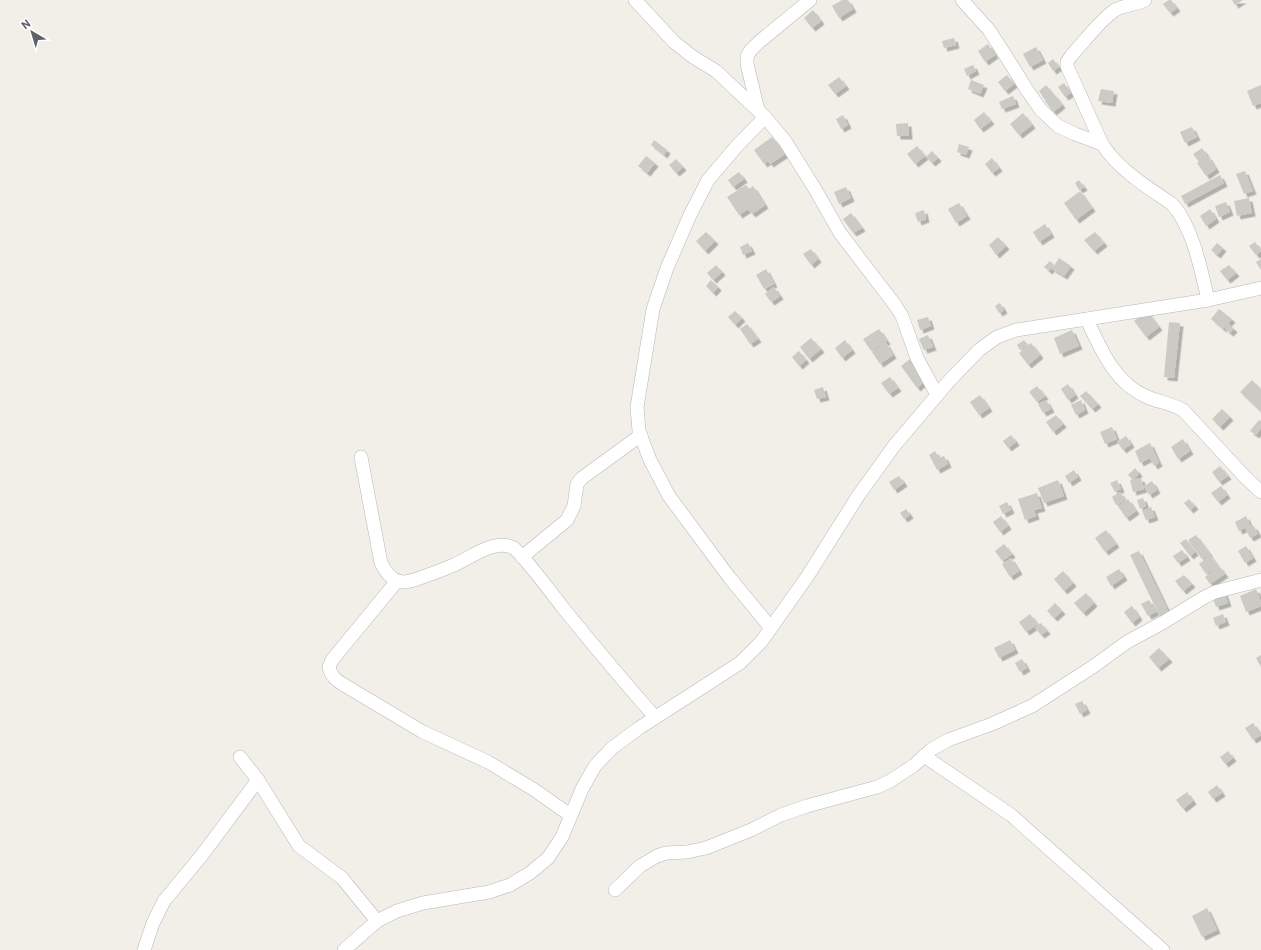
<svg xmlns="http://www.w3.org/2000/svg" width="1261" height="950" font-family="Roboto,sans-serif">
<style>
.building{fill:#cccac5;filter:url(#shadow)}
.lines{fill:none;stroke-linecap:round;stroke-linejoin:round}
.minor-casing{stroke:#b5b8bc;stroke-width:14}
.minor{stroke:#fff;stroke-width:13}
</style>
<defs>
<filter id="shadow"><feDropShadow dx="3.5" dy="3.5" stdDeviation="0" flood-color="#0004"/></filter>
</defs>
<rect width="100%" height="100%" fill="#f1efe8"/>
<g class="building">
<path d="M842,0H848L853,9L839,18L832,6Z"/>
<path d="M1169,0H1171L1177,8L1170,13L1163,4Z"/>
<path d="M1232,0H1243L1235,5Z"/>
<path d="M813,10L821,21L812,28L804,18Z"/>
<path d="M954,38L956,45L944,48L942,41Z"/>
<path d="M988,44L995,55L985,62L978,51Z"/>
<path d="M1036,47L1043,60L1030,67L1023,54Z"/>
<path d="M1053,59L1059,67L1053,71L1048,63Z"/>
<path d="M973,65L976,71L967,76L964,69Z"/>
<path d="M1007,75L1014,84L1005,91L998,82Z"/>
<path d="M839,77L846,86L835,94L828,85Z"/>
<path d="M971,80L984,85L980,94L968,89Z"/>
<path d="M1064,83L1071,93L1065,97L1058,87Z"/>
<path d="M1046,85L1053,94L1045,100L1039,91Z"/>
<path d="M1261,85V103L1253,106L1247,91Z"/>
<path d="M1101,89L1114,91L1112,103L1098,101Z"/>
<path d="M1054,94L1062,105L1053,112L1045,101Z"/>
<path d="M1013,96L1016,104L1002,109L999,102Z"/>
<path d="M984,112L991,121L980,129L974,120Z"/>
<path d="M1023,113L1032,125L1019,135L1010,124Z"/>
<path d="M843,115L848,125L841,129L836,119Z"/>
<path d="M908,123L909,136H897L896,124Z"/>
<path d="M1192,127L1197,137L1185,143L1180,132Z"/>
<path d="M772,137L785,154L770,164L768,161L764,164L754,150Z"/>
<path d="M654,140L667,150L664,155L651,145Z"/>
<path d="M959,144L969,147L966,155L957,152Z"/>
<path d="M917,146L925,156L915,164L907,154Z"/>
<path d="M1202,148L1207,155L1200,160L1208,156L1216,169L1206,176L1197,163L1199,162L1193,154Z"/>
<path d="M932,151L938,158L932,163L926,157Z"/>
<path d="M646,156L655,163L647,173L638,166Z"/>
<path d="M992,158L999,168L992,173L985,164Z"/>
<path d="M676,159L683,167L676,173L669,165Z"/>
<path d="M1245,171L1253,191L1244,194L1236,174Z"/>
<path d="M739,172L744,179L733,187L728,180Z"/>
<path d="M1220,175L1224,183L1185,204L1181,196Z"/>
<path d="M1079,180L1084,187L1079,190L1075,183Z"/>
<path d="M746,185L749,189L753,186L765,205L752,214L748,209L739,215L727,197Z"/>
<path d="M846,187L851,198L839,204L834,192Z"/>
<path d="M1080,191L1092,208L1076,220L1064,203Z"/>
<path d="M1249,198L1252,213L1237,216L1234,201Z"/>
<path d="M1226,202L1230,212L1219,217L1215,206Z"/>
<path d="M959,203L967,216L956,223L948,209Z"/>
<path d="M1210,209L1216,219L1206,226L1200,216Z"/>
<path d="M924,210L926,219L918,222L915,213Z"/>
<path d="M851,213L862,228L853,233L843,219Z"/>
<path d="M1045,224L1051,234L1039,242L1033,232Z"/>
<path d="M706,232L715,241L705,251L696,241Z"/>
<path d="M1095,232L1104,243L1094,251L1084,240Z"/>
<path d="M998,237L1006,246L996,255L989,245Z"/>
<path d="M1255,242L1261,251L1256,255L1249,246Z"/>
<path d="M748,243L752,251L743,255L740,247Z"/>
<path d="M1217,243L1223,248L1217,255L1211,250Z"/>
<path d="M811,249L818,259L811,265L803,254Z"/>
<path d="M1059,258L1071,266L1064,276L1052,269Z"/>
<path d="M1261,259V270L1256,262Z"/>
<path d="M1050,261L1054,265L1049,271L1044,267Z"/>
<path d="M716,265L722,272L713,280L707,273Z"/>
<path d="M1229,265L1236,273L1227,280L1220,271Z"/>
<path d="M766,269L774,284L764,289L756,275Z"/>
<path d="M711,280L718,287L713,293L706,286Z"/>
<path d="M774,287L780,296L771,302L765,294Z"/>
<path d="M1000,303L1004,310L999,313L995,306Z"/>
<path d="M1219,309L1232,319L1223,329L1211,319Z"/>
<path d="M735,311L742,318L735,325L728,317Z"/>
<path d="M1147,311L1159,327L1146,337L1134,321Z"/>
<path d="M928,317L931,326L920,330L917,320Z"/>
<path d="M1169,322L1180,323L1174,378L1164,377Z"/>
<path d="M747,324L758,339L750,344L740,329Z"/>
<path d="M1229,324L1234,329L1230,333L1225,329Z"/>
<path d="M879,329L887,341L871,351L863,339Z"/>
<path d="M1072,330L1079,346L1060,354L1054,338Z"/>
<path d="M928,335L933,347L924,350L919,339Z"/>
<path d="M811,338L821,349L809,359L800,347Z"/>
<path d="M845,340L852,350L842,358L835,348Z"/>
<path d="M1024,340L1028,345L1020,350L1017,345Z"/>
<path d="M886,343L893,355L880,364L872,352Z"/>
<path d="M1031,343L1040,355L1028,365L1019,353Z"/>
<path d="M799,351L806,360L799,366L792,357Z"/>
<path d="M910,359L926,380L917,388L901,366Z"/>
<path d="M890,377L898,388L889,394L881,383Z"/>
<path d="M1252,380L1261,389V412L1240,392Z"/>
<path d="M1068,384L1075,395L1068,400L1061,389Z"/>
<path d="M1037,386L1045,396L1037,402L1029,392Z"/>
<path d="M823,387L826,397L817,399L814,390Z"/>
<path d="M1086,391L1098,404L1092,409L1080,396Z"/>
<path d="M980,395L989,408L979,415L970,402Z"/>
<path d="M1046,400L1051,409L1043,413L1038,404Z"/>
<path d="M1081,400L1085,410L1076,415L1071,405Z"/>
<path d="M1222,409L1230,417L1220,427L1212,419Z"/>
<path d="M1056,415L1063,424L1053,432L1046,422Z"/>
<path d="M1259,420L1261,421V428L1256,435L1250,431Z"/>
<path d="M1112,427L1117,439L1105,444L1100,432Z"/>
<path d="M1011,435L1016,442L1008,448L1003,441Z"/>
<path d="M1126,436L1131,444L1123,450L1117,442Z"/>
<path d="M1183,439L1190,451L1178,459L1171,447Z"/>
<path d="M1150,443L1159,463L1154,466L1150,458L1140,463L1135,451Z"/>
<path d="M935,451L939,458L944,456L948,464L937,470L929,455Z"/>
<path d="M1220,466L1228,476L1219,482L1212,472Z"/>
<path d="M1135,468L1139,473L1133,480L1128,475Z"/>
<path d="M1074,470L1078,477L1069,483L1065,476Z"/>
<path d="M899,476L904,483L894,490L889,482Z"/>
<path d="M1141,478L1144,489L1133,492L1130,480Z"/>
<path d="M1058,480L1064,496L1044,503L1038,488Z"/>
<path d="M1117,480L1121,489L1115,492L1110,483Z"/>
<path d="M1152,481L1157,490L1149,495L1144,486Z"/>
<path d="M1221,486L1227,495L1218,502L1211,493Z"/>
<path d="M1120,492L1125,500L1116,505L1112,497Z"/>
<path d="M1037,493L1042,508L1034,510L1036,516L1025,520L1018,499Z"/>
<path d="M1143,498L1146,506L1140,509L1137,500Z"/>
<path d="M1128,499L1136,511L1126,518L1118,506Z"/>
<path d="M1189,499L1195,506L1190,510L1184,503Z"/>
<path d="M1007,502L1011,510L1003,514L999,506Z"/>
<path d="M1151,507L1155,517L1146,520L1142,511Z"/>
<path d="M906,509L910,515L904,519L900,513Z"/>
<path d="M1001,516L1008,526L1000,532L993,522Z"/>
<path d="M1246,516L1251,527L1254,526L1258,534L1250,538L1245,528L1239,531L1235,522Z"/>
<path d="M1106,530L1116,544L1105,552L1095,538Z"/>
<path d="M1196,535L1210,554L1202,559L1188,540Z"/>
<path d="M1186,539L1195,552L1190,556L1180,543Z"/>
<path d="M1004,544L1012,554L1002,561L995,551Z"/>
<path d="M1246,546L1253,558L1245,563L1238,551Z"/>
<path d="M1182,550L1187,557L1178,563L1173,556Z"/>
<path d="M1139,551L1169,613L1160,617L1130,555Z"/>
<path d="M1210,555L1218,566L1206,574L1199,564Z"/>
<path d="M1011,558L1019,571L1010,577L1002,564Z"/>
<path d="M1219,566L1225,574L1210,584L1205,577Z"/>
<path d="M1119,569L1124,577L1111,586L1106,577Z"/>
<path d="M1063,571L1073,583L1064,591L1054,579Z"/>
<path d="M1184,575L1192,584L1183,591L1175,581Z"/>
<path d="M1256,589L1261,602V606L1246,612L1240,596Z"/>
<path d="M1224,592L1228,603L1216,607L1212,596Z"/>
<path d="M1086,593L1094,603L1083,613L1074,603Z"/>
<path d="M1149,600L1156,612L1148,616L1141,604Z"/>
<path d="M1055,603L1062,611L1054,618L1047,611Z"/>
<path d="M1132,606L1139,617L1132,623L1124,612Z"/>
<path d="M1030,614L1038,624L1026,632L1019,622Z"/>
<path d="M1223,614L1226,622L1216,626L1213,618Z"/>
<path d="M1041,623L1047,631L1041,635L1035,628Z"/>
<path d="M1010,640L1015,650L999,658L994,648Z"/>
<path d="M1159,648L1169,659L1158,668L1149,657Z"/>
<path d="M1261,655V667L1256,658Z"/>
<path d="M1022,659L1027,668L1020,672L1015,663Z"/>
<path d="M1082,701L1087,710L1080,714L1075,704Z"/>
<path d="M1253,723L1261,735L1253,740L1245,728Z"/>
<path d="M1228,751L1233,758L1225,764L1220,757Z"/>
<path d="M1217,785L1222,793L1213,799L1208,792Z"/>
<path d="M1187,792L1193,801L1183,809L1176,800Z"/>
<path d="M1207,908L1217,930L1202,937L1192,916Z"/>
</g>
<g class="lines">
<g class="minor-casing">
<g id="minor">
<path d="M635,0L674,42L693,57L716,71L765,117L785,141L815,189L840,233L895,305L902,316L917,358L937,395"/>
<path d="M962,0L989,30L1004,53L1027,90L1041,110L1058,126L1075,134L1102,144"/>
<path d="M1145,0C1136,5 1124,5 1115,10C1099,21 1084,42 1071,56L1067,62V66L1102,144C1119,170 1147,187 1172,204C1193,227 1201,270 1208,300"/>
<path d="M758,110L747,64V57L750,51L759,42L810,0"/>
<path d="M765,117L736,147L708,180L690,215L667,268L653,309L637,407L639,431L650,460L669,496L729,577L771,628"/>
<path d="M1087,320C1101,349 1114,382 1145,396C1158,402 1170,403 1183,410L1245,477L1261,492"/>
<path d="M361,457L381,563C394,588 405,584 428,575C436,572 445,569 454,565C472,557 495,538 514,548C533,567 548,589 564,609C594,646 624,682 655,717"/>
<path d="M522,557L567,520L574,506L577,484L582,478L641,435"/>
<path d="M397,581L332,660L329,667C331,676 336,680 344,685L423,732L488,762L533,789L570,815"/>
<path d="M924,756L1011,815L1163,950"/>
<path d="M240,757L258,780L299,846L342,878L377,921"/>
<path d="M615,890L640,866L657,856L666,853L687,852L706,848L751,830L781,815L807,806L877,787L890,781L913,766L932,749L948,740L992,724L1032,706L1094,666L1127,642L1164,622L1203,598L1215,592L1261,580"/>
<path d="M144,950L153,923L164,901L202,855L258,780"/>
<path d="M344,950L377,921L397,911L423,903L489,892L510,885L530,873L548,858L562,837L582,789L595,766L612,748L639,728L740,663L761,642L807,577L858,496L894,446L949,381L979,350L997,337L1016,330L1208,300L1261,288"/>
</g>
</g>
<use href="#minor" class="minor"/>
</g>
<g transform="translate(32 32) rotate(322)" stroke="#ffffff" stroke-width="3" paint-order="stroke">
<path d="M0-3L7 15L0 10L-7 15Z" fill="#5f6368"/>
<text y="-6" font-size="11" font-weight="bold" text-anchor="middle" fill="#5f6368">N</text>
</g>
</svg>
